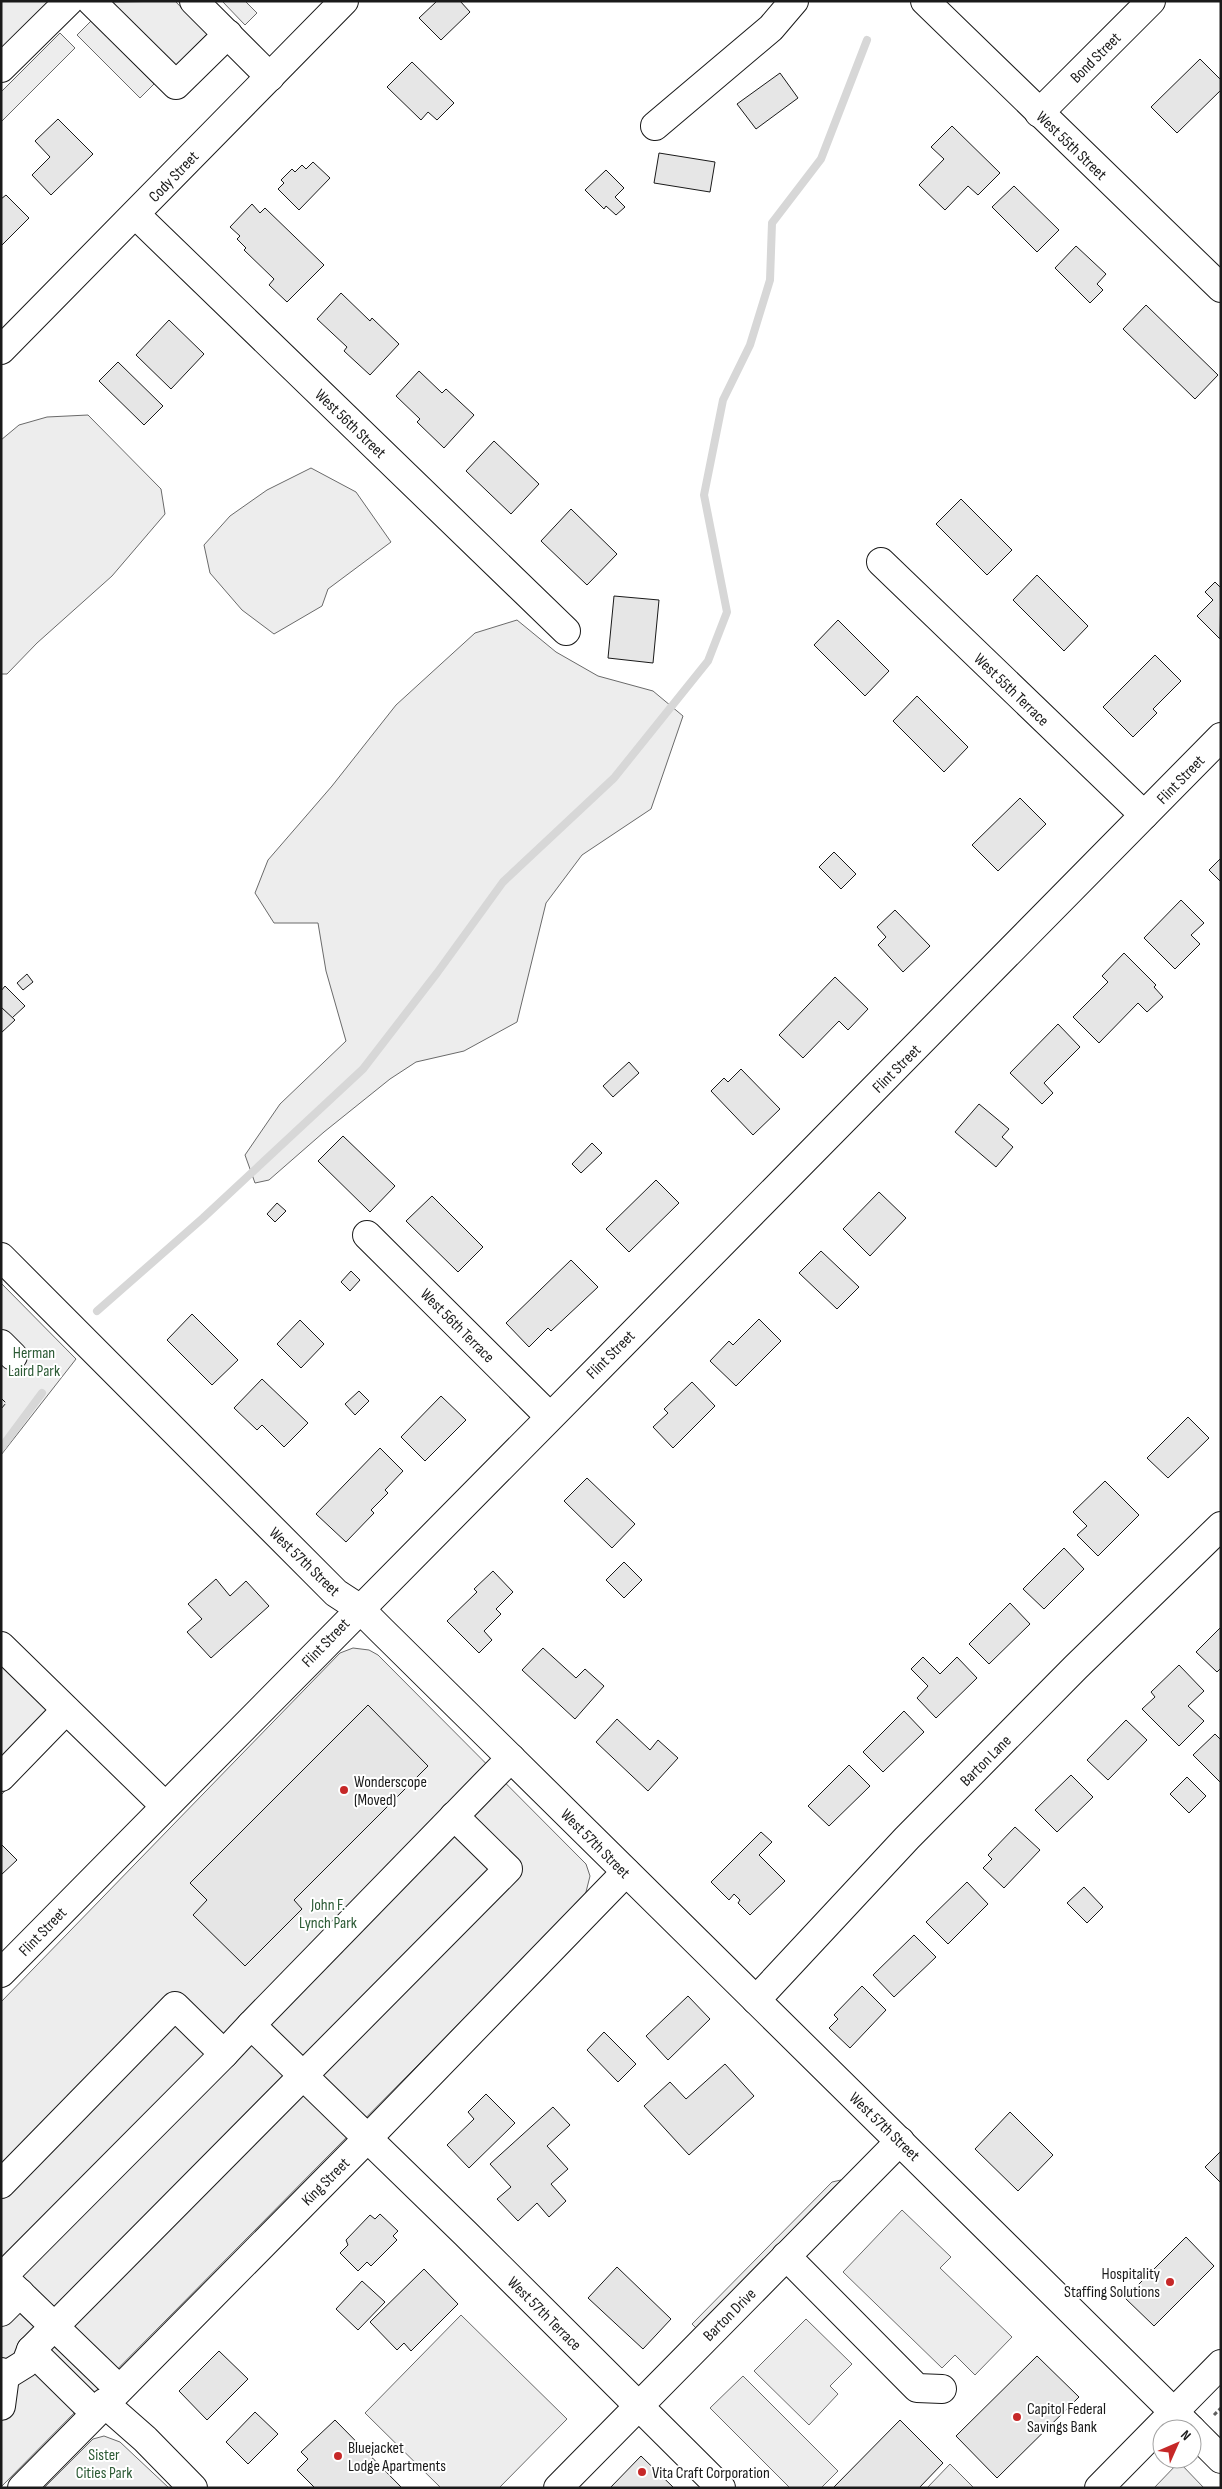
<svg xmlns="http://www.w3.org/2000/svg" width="1222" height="2489" font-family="'Sofia Sans Condensed',sans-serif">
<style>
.built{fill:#ededed;stroke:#6a6a6a}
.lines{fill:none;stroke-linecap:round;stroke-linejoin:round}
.stream{stroke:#d7d7d7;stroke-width:8}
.building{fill:#e6e6e6;stroke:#1a1a1a}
.minor-casing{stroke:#1a1a1a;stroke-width:30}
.major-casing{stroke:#1a1a1a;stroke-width:30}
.path{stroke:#5f5f5f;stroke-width:3;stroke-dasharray:4 2.5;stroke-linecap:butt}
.minor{stroke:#fff;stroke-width:28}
.major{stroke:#fff;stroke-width:28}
.fence{stroke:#1a1a1a;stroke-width:1;stroke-dasharray:6 2.5;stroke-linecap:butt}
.poi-dot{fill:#c62828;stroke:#fff;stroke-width:2}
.labels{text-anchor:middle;stroke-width:4;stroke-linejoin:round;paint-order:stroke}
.street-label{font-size:16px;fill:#1a1a1a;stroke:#fff}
.park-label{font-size:16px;fill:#2b5a34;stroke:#fff}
.poi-label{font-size:16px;fill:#1a1a1a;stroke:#fff;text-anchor:start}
</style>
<rect width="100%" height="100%" fill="#fff"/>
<g class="built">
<path d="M1,1H53L1,52Z"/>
<path d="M175,1L207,34L175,66L111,2Z"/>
<path d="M222,1H245L257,13L245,25Z"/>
<path d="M91,21L154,84L140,98L77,35Z"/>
<path d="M60,33L75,48L1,122V92Z"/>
<path d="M88,415L161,489L165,514L112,576L37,643L7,674H1V440L19,425L47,417Z"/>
<path d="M311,468L356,492L391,542L328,589L322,606L274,634L242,610L210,573L204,545L230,516L267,490Z"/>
<path d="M517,620L556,652L598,676L653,691L683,716L651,809L582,855L546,903L517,1022L464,1051L416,1062L390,1079L324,1132L269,1180L255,1183L245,1155L280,1104L346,1041L326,971L318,923H274L255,893L268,860L332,786L396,705L475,633Z"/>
<path d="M1,1283L76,1359L1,1455Z"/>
<path d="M1,1636L81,1713L1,1795Z"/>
<path d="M353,1648L369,1650L378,1655L586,1864L590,1876L585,1896L1,2487V2002L340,1653Z"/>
<path d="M841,2180L696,2328L692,2324L832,2182Z"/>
<path d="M902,2210L951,2257L940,2268L1012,2337L975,2375L955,2355L942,2368L843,2272Z"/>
<path d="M461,2315L567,2419L499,2488H441L365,2413Z"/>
<path d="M806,2319L852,2364L830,2386L838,2394L809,2425L754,2371Z"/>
<path d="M743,2376L838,2471L821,2488H790L710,2408Z"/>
<path d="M104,2436L120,2442L169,2488H44L93,2439Z"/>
<path d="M1179,2462L1204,2488H1154Z"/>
<path d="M950,2464L974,2488H927Z"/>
</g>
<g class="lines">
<g class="stream">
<path d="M97,1311L203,1218L363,1069L437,973L503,882L614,778L708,661L727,612L704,495L723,400L750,345L770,280L772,223L821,159L867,40"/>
<path d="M1,1448L42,1393"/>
</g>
</g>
<g class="building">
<path d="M437,1H460L470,12L441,40L419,18Z"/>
<path d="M1200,59L1221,80V90L1177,133L1151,107Z"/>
<path d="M412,62L454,103L437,120L428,112L421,120L387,87Z"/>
<path d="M780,73L798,98L756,129L737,104Z"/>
<path d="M58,119L93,154L51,195L32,175L50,157L35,141Z"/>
<path d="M952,126L1000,173L978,195L968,186L945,210L919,185L944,159L931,147Z"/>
<path d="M659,153L715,162L710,192L654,183Z"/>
<path d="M313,162L330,178L299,210L278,189L284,183L281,180L292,169L295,172L302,165L306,169Z"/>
<path d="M606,170L624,188L615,197L625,207L616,215L606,206L604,209L585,190Z"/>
<path d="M1014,186L1059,230L1037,252L992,207Z"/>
<path d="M6,195L29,218L1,246V199Z"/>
<path d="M252,204L260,213L265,208L324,265L287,302L269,285L274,279L244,250L246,248L237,239L240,236L230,227Z"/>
<path d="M1076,246L1106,274L1097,284L1103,290L1090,303L1055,268Z"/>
<path d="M341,293L370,321L372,318L399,344L370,375L344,351L347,347L317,319Z"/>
<path d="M1146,305L1218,375L1195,399L1123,329Z"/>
<path d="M169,320L204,354L171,389L136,355Z"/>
<path d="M118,362L163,406L144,425L99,381Z"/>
<path d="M419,371L442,393L446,389L474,415L444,448L417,422L420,419L396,396Z"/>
<path d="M494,441L539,484L511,514L466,471Z"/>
<path d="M961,499L1012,550L987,575L936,524Z"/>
<path d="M571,509L617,554L587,585L541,541Z"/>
<path d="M1037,575L1088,626L1064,651L1013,600Z"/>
<path d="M1215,582L1221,588L1220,639L1197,616L1213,600L1205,592Z"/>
<path d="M614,596L659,600L653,663L608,658Z"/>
<path d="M838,620L889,671L865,696L814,645Z"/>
<path d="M1155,655L1181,681L1153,709L1157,713L1133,737L1103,707Z"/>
<path d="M917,696L968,747L944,772L893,721Z"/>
<path d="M1020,798L1046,824L998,871L972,845Z"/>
<path d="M834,852L856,874L841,889L819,867Z"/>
<path d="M1221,858V882L1209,870Z"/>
<path d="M1181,900L1204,923L1191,935L1200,944L1175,969L1144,938Z"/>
<path d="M895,910L930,946L903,972L878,945L886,937L877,927Z"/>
<path d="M1124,953L1156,985L1154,987L1163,997L1147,1012L1138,1003L1099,1043L1073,1017L1108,982L1102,976Z"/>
<path d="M27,974L33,982L23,990L17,983Z"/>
<path d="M835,977L868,1009L848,1030L839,1021L803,1058L779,1035Z"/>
<path d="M5,986L25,1006L12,1018L1,1007V991Z"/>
<path d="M1,1007L15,1020L1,1033Z"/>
<path d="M1058,1024L1080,1047L1044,1083L1053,1093L1042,1104L1010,1073Z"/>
<path d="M629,1062L639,1073L613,1097L603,1086Z"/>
<path d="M741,1069L780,1109L753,1135L711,1091L724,1078L728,1082Z"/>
<path d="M979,1104L1009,1129L1002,1137L1013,1147L996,1167L955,1132Z"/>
<path d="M343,1136L395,1186L370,1212L318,1161Z"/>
<path d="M592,1143L602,1153L581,1173L572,1164Z"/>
<path d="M656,1180L679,1203L629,1252L606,1229Z"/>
<path d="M879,1192L906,1218L870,1256L843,1229Z"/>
<path d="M432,1196L483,1247L458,1272L406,1221Z"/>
<path d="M277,1203L286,1211L275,1222L267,1214Z"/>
<path d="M821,1251L859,1287L837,1309L799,1273Z"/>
<path d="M571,1260L598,1287L551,1331L548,1328L529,1347L506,1323Z"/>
<path d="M351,1271L360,1280L350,1291L341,1282Z"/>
<path d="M192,1314L238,1360L212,1385L167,1340Z"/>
<path d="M759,1319L781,1341L736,1386L710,1361L729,1341L733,1345Z"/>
<path d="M300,1320L324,1344L301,1368L277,1344Z"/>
<path d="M262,1379L308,1423L284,1447L262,1425L257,1430L234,1408Z"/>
<path d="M692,1382L715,1406L673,1448L653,1427L668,1413L664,1409Z"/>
<path d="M359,1391L369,1401L355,1415L345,1404Z"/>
<path d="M441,1396L466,1420L425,1461L401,1437Z"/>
<path d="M1188,1417L1209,1438L1168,1478L1147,1458Z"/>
<path d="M380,1448L403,1471L385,1490L388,1493L371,1510L374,1513L346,1542L316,1514Z"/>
<path d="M587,1478L635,1524L612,1548L564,1501Z"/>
<path d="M1105,1481L1139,1515L1098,1556L1077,1535L1087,1526L1073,1512Z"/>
<path d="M1064,1548L1084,1569L1044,1609L1023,1589Z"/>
<path d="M624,1562L642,1580L624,1598L606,1580Z"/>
<path d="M493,1571L513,1592L496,1609L501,1614L484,1631L492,1640L479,1653L447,1621L477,1592L474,1589Z"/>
<path d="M216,1579L230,1596L246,1581L269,1606L211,1658L187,1632L202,1619L188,1604Z"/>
<path d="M1010,1603L1030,1624L989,1664L969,1644Z"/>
<path d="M1221,1627V1668L1217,1672L1196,1652Z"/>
<path d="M543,1648L576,1678L585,1669L604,1686L575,1719L522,1670Z"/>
<path d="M923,1657L940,1674L957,1657L977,1678L936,1718L917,1698L928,1686L911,1669Z"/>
<path d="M1179,1665L1204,1691L1188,1706L1204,1721L1179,1746L1142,1709L1155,1697L1151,1692Z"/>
<path d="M368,1705L428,1766L294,1900L302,1909L245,1966L193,1915L207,1900L190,1883Z"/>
<path d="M904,1711L924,1732L883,1772L863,1752Z"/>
<path d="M617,1719L650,1750L658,1740L678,1758L648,1791L596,1742Z"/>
<path d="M1126,1720L1147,1740L1108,1780L1087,1760Z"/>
<path d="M1215,1734L1221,1740V1783L1193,1755Z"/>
<path d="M849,1765L870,1786L829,1826L808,1806Z"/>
<path d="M1071,1775L1093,1797L1057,1832L1035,1810Z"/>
<path d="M1187,1777L1206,1796L1189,1813L1170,1794Z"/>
<path d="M1015,1827L1040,1850L1004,1888L983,1868L992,1859L988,1855Z"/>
<path d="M761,1832L772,1842L759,1855L785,1881L750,1915L738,1903L740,1900L734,1894L729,1900L711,1882Z"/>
<path d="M1,1844L17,1860L1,1875Z"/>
<path d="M967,1882L988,1904L948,1944L926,1922Z"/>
<path d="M1084,1887L1103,1907L1087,1923L1067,1903Z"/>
<path d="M914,1935L936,1957L894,1997L873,1975Z"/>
<path d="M862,1986L886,2010L850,2048L829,2028L838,2019L834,2015Z"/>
<path d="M688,1996L710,2019L668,2060L646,2036Z"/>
<path d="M604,2032L636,2064L618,2082L587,2050Z"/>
<path d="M725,2064L754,2096L689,2155L644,2106L670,2082L686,2099Z"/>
<path d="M486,2094L515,2123L469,2168L447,2145L474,2119L468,2112Z"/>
<path d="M553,2107L570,2125L547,2146L568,2169L551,2184L566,2201L549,2217L537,2203L518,2221L497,2199L511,2187L490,2164Z"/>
<path d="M1010,2112L1053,2155L1018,2191L975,2149Z"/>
<path d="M1221,2151V2183L1205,2167Z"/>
<path d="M380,2214L398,2231L393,2236L397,2240L371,2266L367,2262L358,2271L340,2253L348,2245L346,2240L370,2215L375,2219Z"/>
<path d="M1186,2237L1214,2266L1154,2326L1125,2298Z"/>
<path d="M617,2267L671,2319L643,2349L588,2298Z"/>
<path d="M424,2269L458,2304L411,2351L404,2343L397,2350L370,2322Z"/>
<path d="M362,2281L385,2302L358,2330L336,2309Z"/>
<path d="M219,2351L248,2379L207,2420L179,2391Z"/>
<path d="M1037,2356L1079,2397L997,2478L956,2436Z"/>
<path d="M255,2412L278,2434L248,2464L226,2442Z"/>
<path d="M335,2420L402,2488H315L297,2470L308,2459L301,2452Z"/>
<path d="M900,2420L943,2463L919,2488H833Z"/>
<path d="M641,2456L674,2488H610Z"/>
</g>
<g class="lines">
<g class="minor-casing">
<g id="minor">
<path d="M91,1L176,85L228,34"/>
<path d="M194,1L270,77"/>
<path d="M925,1L1221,288"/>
<path d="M1,68L69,1"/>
<path d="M1039,113L1151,1"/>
<path d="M655,126L771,28L794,1"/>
<path d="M136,215L566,631"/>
<path d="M1,350L344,1"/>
<path d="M881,562L1144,815"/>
<path d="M367,1235L549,1416"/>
<path d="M1,1257L336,1593L359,1608L381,1630L1191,2429"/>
<path d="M1,1344L13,1356"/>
<path d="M1,1646L165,1806"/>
<path d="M1,1777L66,1710"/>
<path d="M1,1973C407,1560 816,1151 1221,737"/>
<path d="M756,2000L907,1838L1076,1667L1221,1526"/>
<path d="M251,2025L511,1758"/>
<path d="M224,2054L251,2025L466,2234L721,2488"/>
<path d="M1,2184L175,2006L224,2054L3,2276"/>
<path d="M786,2256L917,2388L942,2389"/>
<path d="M1,2275L119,2389"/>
<path d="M1,2312L20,2293"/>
<path d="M31,2350L508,1869L454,1816"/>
<path d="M1,2372L5,2376L26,2363L31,2350L95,2413"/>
<path d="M104,2403L145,2439L193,2488"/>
<path d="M1,2406L5,2376"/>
<path d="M1192,2430L1221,2459"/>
<path d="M22,2488L367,2139L626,1872"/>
<path d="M558,2488L900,2141"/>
</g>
</g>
<g class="major-casing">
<path id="major" d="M1099,2488L1221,2364"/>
</g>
<path class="path" d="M1214,2415L1221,2408"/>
<use href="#minor" class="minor"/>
<use href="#major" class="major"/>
<path class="fence" d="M1,1398L6,1403L1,1409"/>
</g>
<g class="poi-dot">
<circle cx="344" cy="1790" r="5"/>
<circle cx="1170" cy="2282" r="5"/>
<circle cx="1017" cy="2417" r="5"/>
<circle cx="338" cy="2456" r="5"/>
<circle cx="642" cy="2472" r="5"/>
</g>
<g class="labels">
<g class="street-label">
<text transform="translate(1095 57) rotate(-45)" y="6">Bond Street</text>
<text transform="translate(1072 145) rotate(44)" y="6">West 55th Street</text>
<text transform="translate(173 176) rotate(-46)" y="6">Cody Street</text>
<text transform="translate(351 423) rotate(44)" y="6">West 56th Street</text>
<text transform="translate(1012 689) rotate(44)" y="6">West 55th Terrace</text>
<text transform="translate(1180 779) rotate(-46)" y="6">Flint Street</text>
<text transform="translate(896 1068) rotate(-45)" y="6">Flint Street</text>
<text transform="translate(458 1325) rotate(45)" y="6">West 56th Terrace</text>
<text transform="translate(610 1354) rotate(-45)" y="6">Flint Street</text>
<text transform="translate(305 1561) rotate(44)" y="6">West 57th Street</text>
<text transform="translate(325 1642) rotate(-46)" y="6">Flint Street</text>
<text transform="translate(985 1760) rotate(-45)" y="6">Barton Lane</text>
<text transform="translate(596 1843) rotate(45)" y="6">West 57th Street</text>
<text transform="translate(42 1931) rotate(-46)" y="6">Flint Street</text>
<text transform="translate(885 2126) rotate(44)" y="6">West 57th Street</text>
<text transform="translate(325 2181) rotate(-45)" y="6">King Street</text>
<text transform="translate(545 2313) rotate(45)" y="6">West 57th Terrace</text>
<text transform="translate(729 2314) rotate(-45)" y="6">Barton Drive</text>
</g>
<g class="park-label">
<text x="34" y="1358">Herman<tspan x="34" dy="18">Laird Park</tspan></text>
<text x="328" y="1910">John F.<tspan x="328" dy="18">Lynch Park</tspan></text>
<text x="104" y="2460">Sister<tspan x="104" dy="18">Cities Park</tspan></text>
</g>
<g class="poi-label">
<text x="354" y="1787">Wonderscope<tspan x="354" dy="18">(Moved)</tspan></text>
<text x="1160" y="2279" text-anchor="end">Hospitality<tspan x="1160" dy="18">Staffing Solutions</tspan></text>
<text x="1027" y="2414">Capitol Federal<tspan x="1027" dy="18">Savings Bank</tspan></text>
<text x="348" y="2453">Bluejacket<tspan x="348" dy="18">Lodge Apartments</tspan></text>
<text x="652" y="2478">Vita Craft Corporation</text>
</g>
</g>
<rect width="1222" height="2489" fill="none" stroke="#1a1a1a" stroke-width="5"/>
<g transform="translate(1177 2444) rotate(45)"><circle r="24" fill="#ffffff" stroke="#a3a3a3"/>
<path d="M0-4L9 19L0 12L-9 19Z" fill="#c62828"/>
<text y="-8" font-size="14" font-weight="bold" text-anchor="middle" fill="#1a1a1a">N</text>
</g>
</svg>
